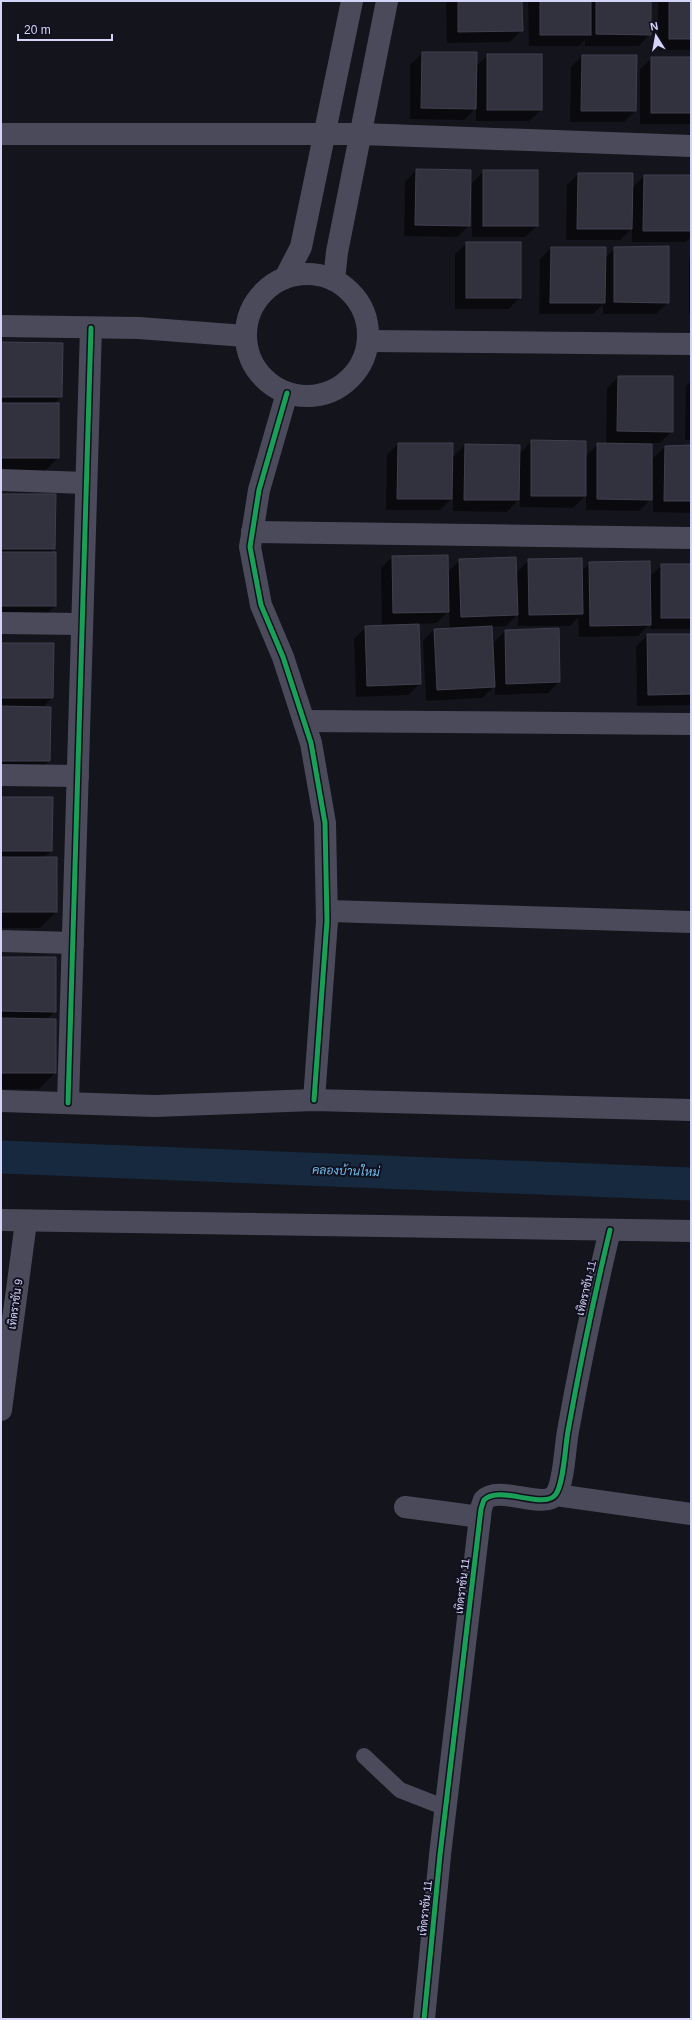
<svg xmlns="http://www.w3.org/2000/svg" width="692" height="2020" font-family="Arial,Sarabun,sans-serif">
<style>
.shadow{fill:#0007}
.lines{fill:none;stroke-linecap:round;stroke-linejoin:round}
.canal{stroke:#16293f;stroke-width:33}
.building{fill:#32313e;stroke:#403f4f}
.lane{stroke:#4a4a5b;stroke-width:16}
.street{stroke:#4a4a5b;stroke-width:22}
.cycleway-casing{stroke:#11101f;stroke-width:8}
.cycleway{stroke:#1a9f57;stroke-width:5}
.labels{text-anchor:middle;stroke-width:4;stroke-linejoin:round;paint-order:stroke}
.street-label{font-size:11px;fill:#d5d4f9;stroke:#11101f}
.water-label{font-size:12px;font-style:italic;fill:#6fbeec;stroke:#11101f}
</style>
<rect width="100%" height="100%" fill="#14141c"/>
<g class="shadow">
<path d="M446,1H521L522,30L510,42L447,43Z"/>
<path d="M528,1H650V34L639,46H585V40L579,46H529Z"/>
<rect x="658" y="1" width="33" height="49"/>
<path d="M422,53L475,67L488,55L541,110L529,121H476V108L464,120L410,119V65Z"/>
<path d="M582,56L635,111L624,122H570L571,67Z"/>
<path d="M652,58H691V124H640V69Z"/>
<path d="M416,170L469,225L458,237L404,236L405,182Z"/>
<path d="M484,171L537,226L525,237H472V183Z"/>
<path d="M578,174L632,188L644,176H691V237L686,242H632V228L620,240H566L567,185Z"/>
<path d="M467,243L520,298L508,309H455V254Z"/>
<path d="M551,248L605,258L615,248L668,302L656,314H603V304L593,314H539L540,259Z"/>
<path d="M691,258V314H689V260Z"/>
<path d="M1,343L62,344L61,397L54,404L58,458L42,474H1Z"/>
<path d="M618,377L672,431L660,443H651V499L639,511L586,510V495L573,508L520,507V498L507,512L453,511V497L440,510H386L387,455L398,444L452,458L465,445L519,446V454L532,441L585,457L598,444H606L607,388Z"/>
<path d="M691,381V440H685L686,386Z"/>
<path d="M691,446V513L653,512V458L665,447Z"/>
<path d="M1,495L54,549L50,553H55V606L38,622H1Z"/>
<path d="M392,557L447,573L460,560L516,573L529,560L581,572L590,563L649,577L662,565H691V629H650V624L638,636L579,637L578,617L570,626H518V614L506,626L491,627L492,656H494V642L505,631L559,682L548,693L495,695V686L482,698L426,701L423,641L434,629H450L449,611L436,623L418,624L420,684L408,695L356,697L354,639L366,627L416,626V624H382L381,568Z"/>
<path d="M647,635H691V705L637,706L636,647Z"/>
<path d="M1,644L52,698L42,708L49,761L33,777H1Z"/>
<path d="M1,798L51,851L44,858L56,912L40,928H1Z"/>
<path d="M1,958L55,1011L47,1019L55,1073L39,1089H1Z"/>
</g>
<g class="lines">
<path class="canal" d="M1,1157L691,1184"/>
</g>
<g class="building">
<path d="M458,1H522L523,31L458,32Z"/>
<rect x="540" y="1" width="51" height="34"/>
<path d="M596,1H651V35L596,34Z"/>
<rect x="669" y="1" width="22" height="38"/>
<path d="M422,52H477L476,109L421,108Z"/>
<rect x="487" y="54" width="55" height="56"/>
<path d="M582,55H637L636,111H581Z"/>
<rect x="651" y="57" width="40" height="56"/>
<path d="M416,169L471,170L470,226L415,225Z"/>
<rect x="483" y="170" width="55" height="56"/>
<path d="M578,173H633L632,229H577Z"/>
<path d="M644,175H691V231H643Z"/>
<rect x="466" y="242" width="55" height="56"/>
<path d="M669,246V303L614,302V247Z"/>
<path d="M551,247H606L605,303H550Z"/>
<path d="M1,342L63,343L62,397H1Z"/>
<path d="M618,376H673V432L617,431Z"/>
<rect x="1" y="403" width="58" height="55"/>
<path d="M531,440L586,441V496H531Z"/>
<path d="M398,443H453L452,499H397Z"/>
<path d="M597,443L652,444V500L597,499Z"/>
<path d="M465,444L520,445L519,500H464Z"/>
<path d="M691,445V501H664L665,446Z"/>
<path d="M1,494H56L55,549H1Z"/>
<rect x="1" y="552" width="55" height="54"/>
<path d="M448,555L449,612L393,613L392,556Z"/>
<path d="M516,557L518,615L461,617L459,559Z"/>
<path d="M582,558L583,614L529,615L528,559Z"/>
<path d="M650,561L651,625L590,626L589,562Z"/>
<rect x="661" y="564" width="30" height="54"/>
<path d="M419,624L421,684L367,686L365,626Z"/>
<path d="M492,626L495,687L437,690L434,629Z"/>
<path d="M559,628L560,682L506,684L505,630Z"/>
<path d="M647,634H691V694L648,695Z"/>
<path d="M1,643H54L53,698H1Z"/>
<path d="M1,706L51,707L50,761H1Z"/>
<path d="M1,797H53L52,851H1Z"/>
<rect x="1" y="857" width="56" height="55"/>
<path d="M1,957H56V1012L1,1011Z"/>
<path d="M1,1018L56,1019V1073H1Z"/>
</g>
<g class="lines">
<path class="lane" d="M364,1756L400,1790L446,1808"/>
<g class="street">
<path d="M1,134H361L691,146"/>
<circle cx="307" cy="335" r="61"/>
<path d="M285,278L301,247L352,1"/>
<path d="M334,280L337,252L387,1"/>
<path d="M1,326L139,328L245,336"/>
<path d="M368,341L691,344"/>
<path d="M287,393L259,490L250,547L261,605L283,657L311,743L325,823L327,921L314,1100"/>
<path d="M1,480L86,483"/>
<path d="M252,532L691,538"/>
<path d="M1,623L82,624"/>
<path d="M304,721L691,724"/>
<path d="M1,775L78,776"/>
<path d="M328,911L691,922"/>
<path d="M1,941L73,943"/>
<path d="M1,1101L155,1106L314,1100L691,1110"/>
<path d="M68,1103L91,328"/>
<path d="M1,1220L691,1231"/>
<path d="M1,1410L26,1222"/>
<path d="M556,1495L691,1514"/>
<path d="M405,1507L480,1517"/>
<path d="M424,2019L440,1855L481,1509C482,1506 483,1502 484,1500C499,1484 545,1511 556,1494C564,1482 565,1447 568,1431C580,1364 594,1297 610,1230"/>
</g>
<g class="cycleway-casing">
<g id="cycleway">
<path d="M287,393L259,490L250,547L261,605L283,657L311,743L325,823L327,921L314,1100"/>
<path d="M68,1103L91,328"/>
<path d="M424,2019L440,1855L481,1509C482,1506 483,1502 484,1500C499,1484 545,1511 556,1494C564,1482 565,1447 568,1431C580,1364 594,1297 610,1230"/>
</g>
</g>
<use href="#cycleway" class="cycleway"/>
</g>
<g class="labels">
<g class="street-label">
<text transform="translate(586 1288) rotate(-77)" y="4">เทิดราชัน 11</text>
<text transform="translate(15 1304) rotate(-82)" y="4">เทิดราชัน 9</text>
<text transform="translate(462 1586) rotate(-83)" y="4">เทิดราชัน 11</text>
<text transform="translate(425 1908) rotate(-84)" y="4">เทิดราชัน 11</text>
</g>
<g class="water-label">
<text transform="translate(346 1171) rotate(2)" y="4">คลองบ้านใหม่</text>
</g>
</g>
<rect width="692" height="2020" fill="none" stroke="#d5d4f9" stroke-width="4"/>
<g transform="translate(656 36) rotate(349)" stroke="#11101f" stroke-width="3" paint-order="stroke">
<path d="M0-3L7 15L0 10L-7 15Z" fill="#d5d4f9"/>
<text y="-6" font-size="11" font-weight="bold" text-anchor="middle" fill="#d5d4f9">N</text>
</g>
<path d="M18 34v6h94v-6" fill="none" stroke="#d5d4f9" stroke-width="2"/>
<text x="24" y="34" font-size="12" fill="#d5d4f9" stroke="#11101f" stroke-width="3" paint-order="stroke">20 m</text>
</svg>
